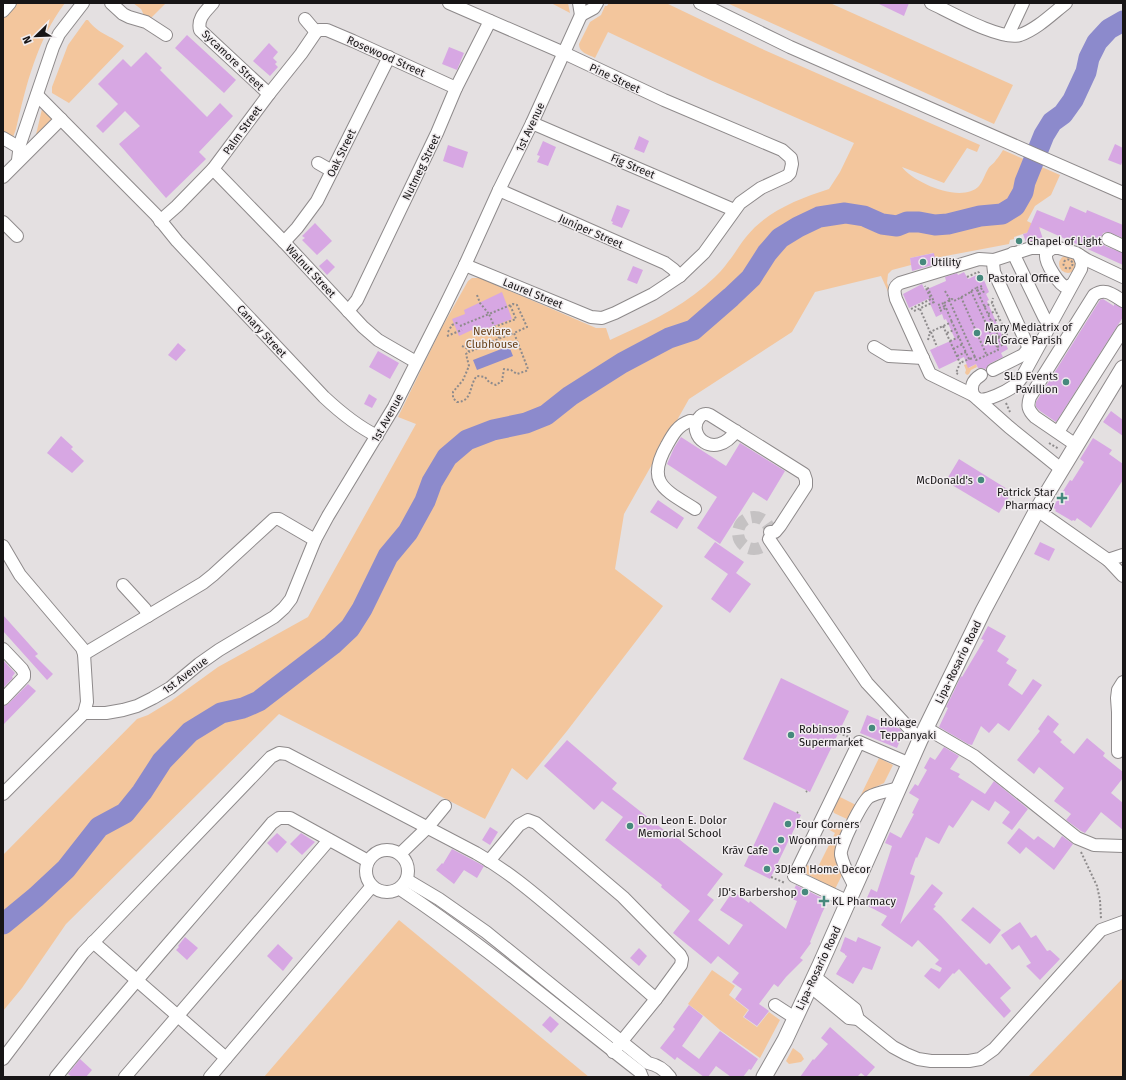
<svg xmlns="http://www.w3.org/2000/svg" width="1126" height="1080" font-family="'Fira Sans',sans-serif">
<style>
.green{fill:#f3c69d}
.water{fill:#8c8acc}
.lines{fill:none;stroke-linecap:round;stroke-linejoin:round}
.river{stroke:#8c8acc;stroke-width:21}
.building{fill:#d7a7e3}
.minor-tunnel{stroke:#c5c2c3;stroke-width:12;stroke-dasharray:12 6;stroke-linecap:butt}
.minor-casing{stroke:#8e8a8b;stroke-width:14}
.major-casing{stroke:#8e8a8b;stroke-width:17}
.path{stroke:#8e8b8c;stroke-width:2;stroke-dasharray:2 2;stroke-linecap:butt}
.minor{stroke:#fff;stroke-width:12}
.major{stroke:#fff;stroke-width:15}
.poi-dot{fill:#46897d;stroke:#f1edef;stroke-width:1.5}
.labels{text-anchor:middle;stroke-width:3;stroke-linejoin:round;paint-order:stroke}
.street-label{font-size:11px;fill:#171516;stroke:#f1edef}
.poi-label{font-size:11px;fill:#171516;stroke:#f1edef;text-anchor:start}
.park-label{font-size:11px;fill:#6a431b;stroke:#f1edef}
</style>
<rect width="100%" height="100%" fill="#e4e0e1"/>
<g class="green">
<path d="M16,3H65C37,40 26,85 16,129L13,137L11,139L3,135V19Z"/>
<path d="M133,3H166L149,20L146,19L141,9Z"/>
<path d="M551,3H568L570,13Z"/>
<path d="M609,3H666L760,48L980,145L977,152L967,148L944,183L902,167C914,183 962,204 979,186C983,181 985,174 988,169C990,165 994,164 996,160C999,157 1001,153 1003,150L1060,175L1051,195L1035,206L1027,221L1031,223V224L1041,228L1014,237V239L1010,240L1009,244L935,258L933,253L910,258L911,265L892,270L888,274L887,283L914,345L913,347L881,276L815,292L792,332L689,399L624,514L615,569L663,606L567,731L527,780L512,768L485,819L279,714L66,924L22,988L3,1011V855L137,719L148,715L171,701L218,667L308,617L416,424L398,417L441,329L468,281L472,278H480L596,328H606L610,340C643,325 677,310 705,286C713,279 722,271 728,262C735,254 739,245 746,237C767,211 798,199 829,189L840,172L854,143L708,79L608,32L595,58C588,54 579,53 579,44L590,22L601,15L605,6H607Z"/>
<path d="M727,3H830L1013,85L994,124Z"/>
<path d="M86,20H88C99,35 111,35 124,46L69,103L52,93V87L68,45Z"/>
<path d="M42,109H44L53,120L35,139Z"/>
<circle cx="1068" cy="264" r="9"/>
<path d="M967,364L969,368L976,364L977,367L971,370L969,374L967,375L965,373L966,370L964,365Z"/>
<path d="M879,758L893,765L884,783L863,793L849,820L834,813L833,810L840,797L856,805Z"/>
<path d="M828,821L845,828L835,851L842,875L835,889L803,872L807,865L817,869L835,833L826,828Z"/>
<path d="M399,920L589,1077H264Z"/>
<path d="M712,970L735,986L729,995L748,1010L743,1017L757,1027L769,1012L780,1020L760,1058L720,1030L704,1016L688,1004Z"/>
<path d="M1123,978V1077H1028Z"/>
<path d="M793,1048L801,1054L804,1059L801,1062L789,1064L786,1061Z"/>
</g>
<path class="water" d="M509,346L513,356L477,370L473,360Z"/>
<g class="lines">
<path class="river" d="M3,924L36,897L66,869L99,827L125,813L142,792L162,761L190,732L221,713L243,708L259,701L332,645L350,628L362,609L388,556L408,532L425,501L432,482L447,457L467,440L493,430L526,423L546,415L570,396L622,363L669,338L693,330L731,297L751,278L767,253L780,238L798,227L819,217L845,213L864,216L882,224L897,226L907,222H919L935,225L948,224L980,216L1002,214L1015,206L1023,192L1025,182L1044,135L1052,122L1063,114L1073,100L1086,72L1089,58L1097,42L1109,29L1123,21"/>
</g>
<g class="building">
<path d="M877,3H909L904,16Z"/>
<path d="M187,35L236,80L224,93L175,48Z"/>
<path d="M269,43L278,52L273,58L277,62L275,64L278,67L270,76L253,61Z"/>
<path d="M449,47L464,53L457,70L442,64Z"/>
<path d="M146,52L162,68L160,70L207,117L220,103L233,116L199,152L206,159L166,198L119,144L140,126L125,111L103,133L96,126L118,104L98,84L123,59L131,67Z"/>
<path d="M639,136L649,141L644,153L634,149Z"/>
<path d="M543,141L556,147L548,166L537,162L540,156L537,155Z"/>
<path d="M1115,144L1123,148V160L1121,165L1108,160Z"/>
<path d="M448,145L468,152L463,168L443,161Z"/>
<path d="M617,205L630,210L622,228L612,224L613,222L611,221Z"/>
<path d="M1070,206L1086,213L1087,210L1123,225V238L1108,232L1103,233L1101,239L1102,243L1105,246L1123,253V265L1039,227L1043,239L1026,242L1023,234L1027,233L1037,210L1064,221Z"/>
<path d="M315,223L332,241L317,255L302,240L305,238L302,236Z"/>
<path d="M934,253L936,264L912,271L910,258Z"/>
<path d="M327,259L335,267L327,275L319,266Z"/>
<path d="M633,266L643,270L637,284L627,280Z"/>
<path d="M964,272L968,279L981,273L989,292L986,294L989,300L987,301L1008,349L1001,353L1003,357L989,364L986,369L981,368H978L976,364L968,368L964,357L939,369L930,350L955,339L946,319L944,320L942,314L936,317L928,299L909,308L903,294L922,284L925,290L946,281L945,277L957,273L958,275Z"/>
<path d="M502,292L512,319L473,334L472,330L459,336L452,319L465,314L464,310Z"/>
<path d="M1103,299L1114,306V304L1123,308V317L1056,422L1040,411L1036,407V402L1100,300Z"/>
<path d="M178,343L186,350L176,361L168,355Z"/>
<path d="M378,351L399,363L390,379L369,367Z"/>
<path d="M369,394L377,399L372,408L364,404Z"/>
<path d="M1111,411L1123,420V436L1103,422Z"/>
<path d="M61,436L73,447L71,449L84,461L72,473L47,453Z"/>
<path d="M681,437L726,466L740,443L785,471L767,501L753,492L720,544L697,528L717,497L667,464L674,448Z"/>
<path d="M1093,438L1112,450L1109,454L1123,464V480L1091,528L1077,518L1075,521L1073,520L1072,521L1055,511L1056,510L1053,507L1070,480L1072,481L1084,462L1080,459Z"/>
<path d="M959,459L1012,492L999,513L947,482L948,480L947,479Z"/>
<path d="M658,500L684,518L677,529L650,512Z"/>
<path d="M715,542L744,562L736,573L751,584L730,613L711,599L728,574L704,557Z"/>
<path d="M1040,542L1055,549L1049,561L1034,554Z"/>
<path d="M3,615L38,654L35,656L53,674L47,680L3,631Z"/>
<path d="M988,626L1006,636L997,651L1009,659L1006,663L1017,670L1008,685L1022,695L1033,679L1042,685L1009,731L998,723L989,733L981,726L972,745L968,744L939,727L948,708L946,707L954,691L961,676L962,677L984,640L981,639Z"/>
<path d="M3,660L15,673L12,677L13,678L3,688Z"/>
<path d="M781,678L849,711L810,792L743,759Z"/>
<path d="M28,684L36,691L3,725V706L8,704Z"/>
<path d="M867,715L900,729L903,733L897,748L860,733Z"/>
<path d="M1048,715L1059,724L1053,732L1062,740L1060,742L1074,754L1087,738L1105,753L1103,756L1123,772V778L1111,793L1123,803V830L1101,812L1085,833L1081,831L1066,820L1071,814L1054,801L1064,788L1039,767L1034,774L1017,760L1040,731L1038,729Z"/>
<path d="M567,740L617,783L612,789L674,838L675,836L723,874L707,895L714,900L698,920L729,945L743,925L720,910L733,891L749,903L750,901L786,929L797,901L790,898L796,885L828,901L822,913L810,942L811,943L800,958L803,960L786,977L778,987L774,984L759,1004L769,1011L757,1026L744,1017L749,1010L735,999L742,989L732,982L739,973L718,956L711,964L673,933L690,911L661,887L662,885L605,840L623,817L602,801L594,810L544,766Z"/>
<path d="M944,747L959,756L950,769L960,774L958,777L985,794L994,781L1028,809L1012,830L1002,823L1010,812L995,801L989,811L972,800L953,828L949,825L939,844L926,837L917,858L916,857L910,874L915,876L900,924L932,884L943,893L934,905L936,906L933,909L941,916L986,965L989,963L1011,988L1000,998L1011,1011L1004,1018L959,969L954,974L953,973L939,989L924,976L931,968L940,972L942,968L935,964L939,960L918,940L912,947L881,925L887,916L864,904L871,889L877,892L892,846L885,843L890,832L901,838L914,814L912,813L919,799L909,793L915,784L918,786L927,770L924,768L930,757L935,760Z"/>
<path d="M774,802L801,815L770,879L744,866Z"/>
<path d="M490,827L498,832L490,845L482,840Z"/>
<path d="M1019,828L1034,840L1038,836L1054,848L1062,836L1073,844L1054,870L1026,847L1020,854L1007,843Z"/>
<path d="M277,833L287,842L277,853L267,843Z"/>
<path d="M301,833L315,842L302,855L290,844Z"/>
<path d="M452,849L484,866L477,878L464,870L454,884L436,870L442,863L443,864Z"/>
<path d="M973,907L1001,930L990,944L961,920Z"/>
<path d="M1020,922L1031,938L1036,935L1047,951L1050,950L1060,959L1040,980L1026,966L1031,963L1019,945L1012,950L1001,935Z"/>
<path d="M185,937L198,948L187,960L176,950L179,947L178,946Z"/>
<path d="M845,937L856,942L858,937L881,947L872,970L863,967L853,984L836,974L847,956L845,955V954L840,951Z"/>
<path d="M278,944L293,958L283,971L267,956Z"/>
<path d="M639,948L647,956L639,966L630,958Z"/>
<path d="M689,1005L703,1016L682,1046L699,1059L720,1031L758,1059L751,1070L749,1069L743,1077H731L716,1066L708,1077H704L677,1057L675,1060L660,1048L675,1029L673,1027Z"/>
<path d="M550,1016L559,1024L551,1033L542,1025Z"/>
<path d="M830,1027L875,1067L866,1077L861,1073L857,1077H800L813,1059L814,1060L828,1044L821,1038Z"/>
<path d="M80,1059L92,1070L86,1077H72L68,1074Z"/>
</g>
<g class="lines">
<circle class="minor-tunnel" cx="754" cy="533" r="16"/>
<g class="minor-casing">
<g id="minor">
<path d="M111,3L123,14L129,17L146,22L166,35"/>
<path d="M213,3C206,11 197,18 200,30L269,94"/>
<path d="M449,3L564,53L664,100L782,150L791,158L792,164L790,173L787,176L761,188L740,203L704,253L680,276L653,294L615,313L602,318L591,317L465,265"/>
<path d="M579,3L581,15"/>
<path d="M700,3L790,47L1123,193"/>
<path d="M931,3C950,12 1001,41 1020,35C1037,29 1052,14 1066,3"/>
<path d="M3,11L10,3"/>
<path d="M581,15L594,8L597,3"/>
<path d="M305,19L316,32"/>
<path d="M316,32L319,30H327L353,41L456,88"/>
<path d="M1008,35L1023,3"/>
<path d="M37,95L156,215L177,241L324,397C340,412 357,426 377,436"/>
<path d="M532,123L734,210"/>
<path d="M3,138L20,148"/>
<path d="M18,160L20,144L53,47L59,34L83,3"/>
<path d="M318,163L332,171"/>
<path d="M213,169L284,242L363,327L378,340L416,362"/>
<path d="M3,177L61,119"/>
<path d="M499,190L665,263L673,269L680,276"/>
<path d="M160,221L177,206L213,169L269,94L301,54L316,32"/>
<path d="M3,222L17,236"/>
<path d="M1108,239L1123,246"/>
<path d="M284,242L297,228L317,201L389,57"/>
<path d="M1053,248C1050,250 1047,251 1046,255C1045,263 1059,285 1066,287L1071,285"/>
<path d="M1013,253L1044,317L1046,320L1052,321"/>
<path d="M994,260L979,259L900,283C893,287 894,292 896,299L930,374L973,395L1009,427L1061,469"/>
<path d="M348,311L357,300L437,133L456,88L490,21"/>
<path d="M874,347L889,356L923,358"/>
<path d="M993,370L1023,355L1028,349L1027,344L994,272L993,263L994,260L1031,248H1059L1076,253L1087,260L1123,277"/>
<path d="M973,395C970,386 973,380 981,375"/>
<path d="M978,399C986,402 1007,391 1014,386C1017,384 1020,380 1022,377L1081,269L1082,263L1079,255"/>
<path d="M736,431C714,462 686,434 699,418C702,414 705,413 710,415L804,474L806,480V486L780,526L775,532H770"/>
<path d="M1058,432L1123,330"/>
<path d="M1076,445L1035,417C1028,410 1027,406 1030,397L1094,295C1105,287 1113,295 1123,301"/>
<path d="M695,509C665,490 645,483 667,445C673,434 678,425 690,421L696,422"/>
<path d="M1037,510L1108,560"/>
<path d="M769,539L867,683L920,740"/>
<path d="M3,546L20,575L82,648L84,654L87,702L84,713L3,794"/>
<path d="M1123,555L1108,560L1123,576"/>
<path d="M123,585L145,609L148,616"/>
<path d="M3,649L22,669L24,673V677L3,699"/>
<path d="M84,654L203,583L213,575L274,519H279L315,540"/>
<path d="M84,713H106L123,710L137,706L153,698L170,688L199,664L219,650L274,617L284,608L291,599L315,540L328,516L394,407L443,310L465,265L499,190L532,123L581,15"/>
<path d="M926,728L974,756L1077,838L1094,845L1123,846"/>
<path d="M1118,752V712L1117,698L1118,690L1123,682"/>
<circle cx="387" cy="871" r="21"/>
<path d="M400,854L427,828L445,806"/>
<path d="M489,861L519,825L528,820L536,823L623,897L680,955L682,959L681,965L656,999L613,1052"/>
<path d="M407,880L439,899L486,932L648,1063C658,1065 664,1069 670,1077"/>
<path d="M855,887C850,877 843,866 841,855C839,847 862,802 869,797C877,792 889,791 899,788"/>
<path d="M400,889C484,945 560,1010 640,1072L642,1077"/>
<path d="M849,902L794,876L859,742L910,764"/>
<path d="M93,942L226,1058"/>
<path d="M815,977L855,1009L858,1019L893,1047L906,1054L918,1059L931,1061H969L980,1059L994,1049L1101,930L1123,922"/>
<path d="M810,986L849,1018L858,1019"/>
<path d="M775,1005L795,1018"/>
<path d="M3,1059L83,953L271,757L279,753L287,754L476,853C506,870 531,891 557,913C590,941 623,970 656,999"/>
<path d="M56,1077C126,990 201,908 272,823L279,818H290L368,861"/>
<path d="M125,1077L329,840"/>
<path d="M210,1077L372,886"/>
</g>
</g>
<g class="major-casing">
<path id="major" d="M764,1077L785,1040L820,965L920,740L983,611L1037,510L1123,368"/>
</g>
<g class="path">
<circle cx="1068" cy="264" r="4.5"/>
<path d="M967,277L978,272L982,275"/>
<path d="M982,286L976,288L1002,345L1010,341L992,303L993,298"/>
<path d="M945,291L950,300"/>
<path d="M971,291L997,347"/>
<path d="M977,291L983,288"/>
<path d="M979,294L985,291"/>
<path d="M477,295L480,303L489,314L513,304L517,305L527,327L514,333"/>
<path d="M961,297L987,356"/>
<path d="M949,300L975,357"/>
<path d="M944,303L952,299L954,301L969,293L971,291L976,288"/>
<path d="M938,305L944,303L952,322"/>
<path d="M984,307L992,303"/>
<path d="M939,308L945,306"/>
<path d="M911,309L931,299L925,286"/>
<path d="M920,309L930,332L952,322L969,359L960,363"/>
<path d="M914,311L934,302L927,286"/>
<path d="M940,311L946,308"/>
<path d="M988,314L996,311"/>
<path d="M991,322L999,319"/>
<path d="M460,326L489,314L499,338"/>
<path d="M943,326L960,363L956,373L958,374"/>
<path d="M494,327L516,319L510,305"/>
<path d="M995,330L1003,326"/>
<path d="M448,332L452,325L459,322"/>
<path d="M931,332L937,347"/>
<path d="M947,333L956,329"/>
<path d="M447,336L462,330"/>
<path d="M998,337L1006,334"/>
<path d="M928,340L930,332"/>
<path d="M950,341L959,337"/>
<path d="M462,346L468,349L469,352L466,354L469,366L463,380L453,392V398L457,402C473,402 469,384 477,376L485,377L489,382L496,385L502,381L504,369L511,370L517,374L526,371L528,369L514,333L488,343L489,344L469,352"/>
<path d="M953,349L963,344"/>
<path d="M957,356L966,352"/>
<path d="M970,359L975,357L976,360L998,350L997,347L1002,345"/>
<path d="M1006,403L1010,412"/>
<path d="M1049,443L1059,449"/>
<path d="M839,733L849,737"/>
<path d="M806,792L807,791"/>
<path d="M797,813L798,812"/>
<path d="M1081,852L1097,886L1100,900L1101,919"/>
<path d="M771,877L785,883"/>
</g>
<use href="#minor" class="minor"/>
<use href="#major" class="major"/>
</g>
<g class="poi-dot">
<circle cx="1019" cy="241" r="4"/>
<circle cx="923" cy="262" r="4"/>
<circle cx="980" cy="278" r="4"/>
<circle cx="977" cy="333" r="4"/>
<circle cx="1066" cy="382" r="4"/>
<circle cx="981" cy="480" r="4"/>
<path d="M1060 492h4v4h4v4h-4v4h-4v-4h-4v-4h4z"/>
<circle cx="872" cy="728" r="4"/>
<circle cx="791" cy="735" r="4"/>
<circle cx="788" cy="824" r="4"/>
<circle cx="630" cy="826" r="4"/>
<circle cx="781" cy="840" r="4"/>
<circle cx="776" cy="850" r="4"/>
<circle cx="767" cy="869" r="4"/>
<circle cx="805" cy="892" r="4"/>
<path d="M822 895h4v4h4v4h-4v4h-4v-4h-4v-4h4z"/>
</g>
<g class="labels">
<g class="street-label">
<text transform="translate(386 56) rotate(24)" y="4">Rosewood Street</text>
<text transform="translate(233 60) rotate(44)" y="4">Sycamore Street</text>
<text transform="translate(615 78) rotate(25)" y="4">Pine Street</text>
<text transform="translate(530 127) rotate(-65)" y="4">1st Avenue</text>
<text transform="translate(242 130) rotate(-54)" y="4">Palm Street</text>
<text transform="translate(341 153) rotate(-64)" y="4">Oak Street</text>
<text transform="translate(633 166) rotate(23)" y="4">Fig Street</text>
<text transform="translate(421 167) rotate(-64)" y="4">Nutmeg Street</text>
<text transform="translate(591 231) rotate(24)" y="4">Juniper Street</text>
<text transform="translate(311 271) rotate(47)" y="4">Walnut Street</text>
<text transform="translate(533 293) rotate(22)" y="4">Laurel Street</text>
<text transform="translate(262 331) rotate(47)" y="4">Canary Street</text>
<text transform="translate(387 418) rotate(-61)" y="4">1st Avenue</text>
<text transform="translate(958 662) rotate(-64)" y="4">Lipa-Rosario Road</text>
<text transform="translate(185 675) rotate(-37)" y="4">1st Avenue</text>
<text transform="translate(818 968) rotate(-65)" y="4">Lipa-Rosario Road</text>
</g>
<g class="poi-label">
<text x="1027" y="245">Chapel of Light</text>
<text x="931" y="266">Utility</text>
<text x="988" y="282">Pastoral Office</text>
<text x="985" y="331">Mary Mediatrix of<tspan x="985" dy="13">All Grace Parish</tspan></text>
<text x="1058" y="380" text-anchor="end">SLD Events<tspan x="1058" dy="13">Pavillion</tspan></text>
<text x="973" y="484" text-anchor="end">McDonald's</text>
<text x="1054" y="496" text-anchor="end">Patrick Star<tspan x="1054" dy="13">Pharmacy</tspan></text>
<text x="880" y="726">Hokage<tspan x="880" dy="13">Teppanyaki</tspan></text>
<text x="799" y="733">Robinsons<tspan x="799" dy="13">Supermarket</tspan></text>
<text x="638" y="824">Don Leon E. Dolor<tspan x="638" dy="13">Memorial School</tspan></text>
<text x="796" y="828">Four Corners</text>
<text x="789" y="844">Woonmart</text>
<text x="768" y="854" text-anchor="end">Krāv Cafe</text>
<text x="775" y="873">3DJem Home Decor</text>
<text x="797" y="896" text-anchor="end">JD's Barbershop</text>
<text x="832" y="905">KL Pharmacy</text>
</g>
<g class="park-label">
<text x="492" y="335">Neviare<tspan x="492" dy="13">Clubhouse</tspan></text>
</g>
</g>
<rect width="1126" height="1080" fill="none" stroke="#171516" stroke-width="8"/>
<g transform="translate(36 36) rotate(247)" stroke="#f1edef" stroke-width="3" paint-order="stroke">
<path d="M0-3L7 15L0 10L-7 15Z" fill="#171516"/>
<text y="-6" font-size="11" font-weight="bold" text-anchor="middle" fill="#171516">N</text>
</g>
</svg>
